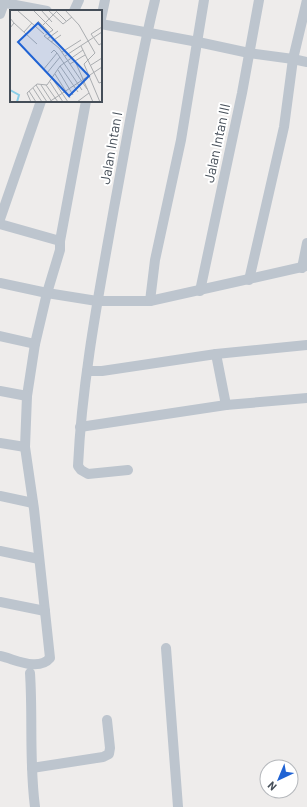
<svg xmlns="http://www.w3.org/2000/svg" width="307" height="807" font-family="Barlow,sans-serif">
<style>
.lines{fill:none;stroke-linecap:round;stroke-linejoin:round}
.street{stroke:#bdc5ce;stroke-width:10}
.labels{text-anchor:middle;stroke-width:4;stroke-linejoin:round;paint-order:stroke}
.street-label{font-size:14px;fill:#454e58;stroke:#fff}
.inset-river{fill:none;stroke:#89cee7;stroke-width:2}
.inset-road{fill:none;stroke:#aaadb0;stroke-width:1}
.view{fill:#2063d4;fill-opacity:0.15;stroke:#2063d4;stroke-width:2}
.inset-edge{fill:none;stroke:#454e58;stroke-width:2}
</style>
<rect width="100%" height="100%" fill="#eeeceb"/>
<g class="lines">
<g class="street">
<path d="M0,2L47,11"/>
<path d="M74,11L79,0"/>
<path d="M0,14L5,0"/>
<path d="M101,19L105,0"/>
<path d="M101,24L198,42L249,53L293,59L307,62"/>
<path d="M0,219L41,101"/>
<path d="M0,224L60,241V250L47,293L35,344L27,396L25,447L34,509L50,658C38,672 15,659 0,656"/>
<path d="M60,241L86,101"/>
<path d="M302,268L307,243"/>
<path d="M249,280L284,127L293,59L307,0"/>
<path d="M0,283L47,293L97,301H150L307,266"/>
<path d="M200,291L242,93L259,0"/>
<path d="M150,301L155,260L181,140L204,0"/>
<path d="M0,336L35,344"/>
<path d="M216,354L226,405"/>
<path d="M87,371H102L216,354L307,345"/>
<path d="M0,391L27,396"/>
<path d="M80,427L226,405L307,398"/>
<path d="M0,443L25,447"/>
<path d="M128,470L88,474L81,470L78,466C82,379 99,293 114,208C127,139 138,69 155,0"/>
<path d="M0,496L33,503"/>
<path d="M0,551L39,559"/>
<path d="M0,602L45,611"/>
<path d="M166,648L178,807"/>
<path d="M30,673C33,718 29,762 35,807"/>
<path d="M32,768L103,757L109,754L110,748L107,720"/>
</g>
</g>
<g class="labels">
<g class="street-label">
<text transform="translate(217 143) rotate(-78)" y="5">Jalan Intan III</text>
<text transform="translate(111 148) rotate(-80)" y="5">Jalan Intan I</text>
</g>
</g>
<g transform="translate(10 10)">
<rect width="92" height="92" fill="#eeeceb"/>
<path class="inset-river" d="M0,80L9,85L7,92"/>
<path class="inset-road" d="M7,0L34,24M23,0L43,20L34,26L49,38L60,54L75,45M31,0L42,12M38,0L53,14L62,7M45,0L56,11M55,0L69,15L85,43L74,54L90,92M0,8L4,13L0,18M28,11L39,22M4,13L27,34M32,16L48,0M92,17L81,24L89,35L92,33M14,22L22,13M37,29L48,21M41,32L51,25M71,36L89,73L92,72M52,42L71,30M41,43L44,40L47,43L72,80M55,46L92,22M65,51L83,92M60,54L77,79M81,55L92,48M50,56L68,82M33,60L47,43M48,60L63,85M37,63L50,47M45,64L60,88M42,68L58,92M40,72L53,92M26,75L37,92M31,75L42,92M36,75L48,92M23,78L32,92M19,81L26,92M21,92L17,83L27,74L37,75L50,56L73,40M39,92L92,57M67,92L79,83"/>
<path class="view" d="M28,13L79,66L59,86L8,32Z"/>
<rect width="92" height="92" class="inset-edge"/>
</g>
<g transform="translate(279 779) rotate(224)"><circle r="19" fill="#ffffff" stroke="#b5b8bc"/>
<path d="M0-3L7 15L0 10L-7 15Z" fill="#2063d4"/>
<text y="-6" font-size="11" font-weight="bold" text-anchor="middle" fill="#454e58">N</text>
</g>
</svg>
